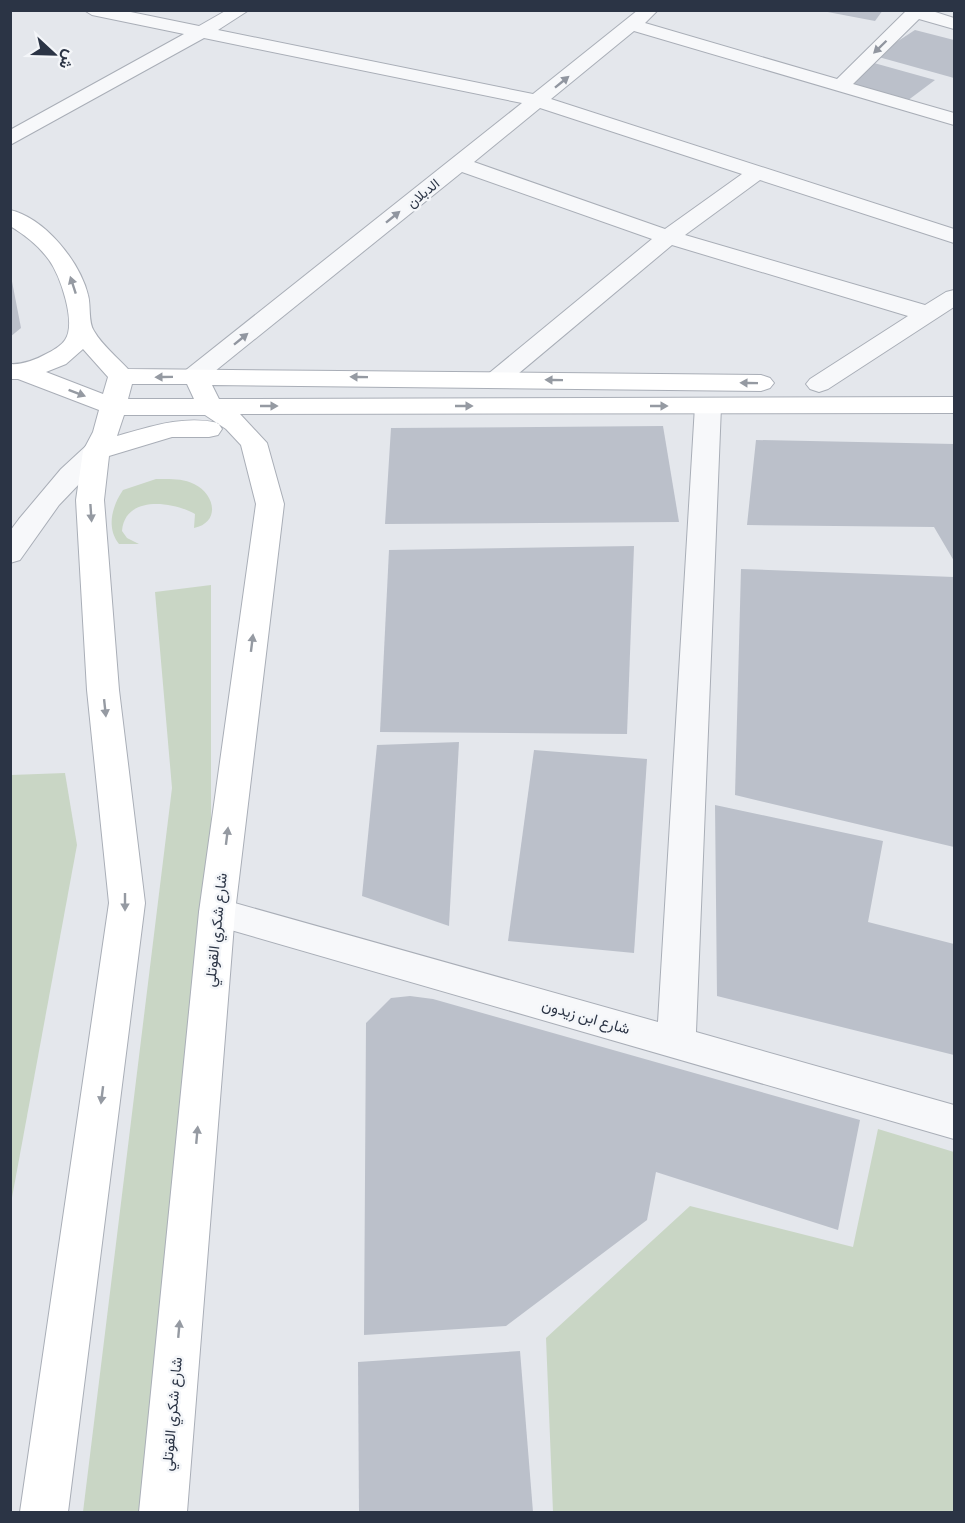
<svg xmlns="http://www.w3.org/2000/svg" width="965" height="1523" font-family="'IBM Plex Sans',Vazirmatn,sans-serif">
<style>
.green{fill:#c9d6c5}
.building{fill:#bbc0ca}
.lines{fill:none;stroke-linecap:round;stroke-linejoin:round}
.minor-casing{stroke:#a9aeb7;stroke-width:2}
.secondary-casing{stroke:#a9aeb7;stroke-width:2}
.minor{fill:#f7f8fa;fill-rule:evenodd}
.secondary{fill:#fff;fill-rule:evenodd}
.oneway{fill:#9196a0}
.oneway2{fill:#959aa2}
.labels{text-anchor:middle;stroke-width:5;stroke-linejoin:round;paint-order:stroke}
.far-street-label{font-size:14px;fill:#2b3445;stroke:#f4f6f9}
.street-label{font-size:15px;fill:#2b3445;stroke:#f4f6f9}
</style>
<rect width="100%" height="100%" fill="#e4e7ec"/>
<g class="green">
<path d="M156,479C169,479 182,478 194,484C215,494 221,522 194,528L195,514C172,501 125,495 122,531L127,538L139,544H119C106,528 112,506 123,490Z"/>
<path d="M211,585V839L146,1512H83L172,788L155,592Z"/>
<path d="M65,773L77,845L11,1203V775Z"/>
<path d="M878,1129L954,1152V1512H553L546,1338L690,1206L853,1247Z"/>
</g>
<g class="building">
<path d="M817,10H883L875,21Z"/>
<path d="M915,30L954,40V78L875,56Z"/>
<path d="M874,63L935,80L907,101L845,84Z"/>
<path d="M10,271L21,328L10,337Z"/>
<path d="M663,426L679,522L385,524L391,428Z"/>
<path d="M756,440L954,444V561L934,527L747,525Z"/>
<path d="M634,546L627,734L380,732L389,550Z"/>
<path d="M741,569L954,577V847L735,795Z"/>
<path d="M459,742L449,926L362,896L377,745Z"/>
<path d="M534,750L647,759L634,953L508,941Z"/>
<path d="M715,805L883,841L868,922L954,944V1055L717,996Z"/>
<path d="M410,996L433,999L860,1120L838,1230L656,1172L647,1220L506,1326L364,1335L366,1023L391,998Z"/>
<path d="M520,1351L533,1512H359L358,1362Z"/>
</g>
<g class="lines">
<g class="minor-casing">
<g id="minor">
<path d="M84,10H121L199,26L227,10H249L218,30L533,94L638,10H658L645,23L837,79L907,10H929L954,18V29L919,19L853,84L954,113V125L634,31L551,99L954,229V243L760,180L685,235L925,305L946,292L954,290V307L828,389L819,392L810,389L806,384L810,379L908,316L672,245L506,384L497,387L488,384L484,379L488,374L652,239L462,172L204,380L195,383L186,380L182,375L186,370L522,103L204,38L10,145V130L184,34L92,15ZM540,108L742,174L665,229L474,162Z"/>
<path d="M708,398L717,401L721,406L696,1032L954,1105V1139L217,926L204,922L199,912L204,902L217,898L658,1022L695,406L699,401Z"/>
<path d="M96,443L105,445L109,451L105,457L59,505L20,560L10,563V531L19,519L61,469L87,445Z"/>
</g>
</g>
<g class="secondary-casing">
<path id="secondary" d="M10,210C45,218 80,262 88,295C91,305 88,323 94,331C102,345 117,357 128,369L761,375L770,378L774,383L770,388L761,391L212,385L219,399L954,397V413L240,414L267,443L284,504L235,912L187,1512H139L199,912L256,504L241,445L226,429L205,415H124L117,436C150,427 183,415 218,423L222,429L218,435L209,437H172L109,456L104,500L119,690L145,903L68,1512H20L109,903L87,690L76,500L83,451L93,432L99,410L18,379H10V364C23,365 35,360 46,354C52,351 61,346 65,340C77,323 60,275 49,260C39,246 25,235 10,226ZM83,349L108,377L103,394L46,372L66,364ZM132,384H187L194,399H128Z"/>
</g>
<use href="#minor" class="minor"/>
<use href="#secondary" class="secondary"/>
</g>
<defs><path id="oneway-solid" d="M-6-.8H1V-3.2L6.5 0L1 3.2V.8H-6Z" transform="scale(1.5)"/></defs>
<g class="oneway">
<use href="#oneway-solid" transform="translate(880 47) rotate(136)"/>
<use href="#oneway-solid" transform="translate(562 82) rotate(-39)"/>
<use href="#oneway-solid" transform="translate(393 217) rotate(-39)"/>
<use href="#oneway-solid" transform="translate(241 339) rotate(-39)"/>
</g>
<g class="oneway2">
<use href="#oneway-solid" transform="translate(73 285) rotate(-108)"/>
<use href="#oneway-solid" transform="translate(164 377) rotate(179)"/>
<use href="#oneway-solid" transform="translate(359 377) rotate(-179)"/>
<use href="#oneway-solid" transform="translate(554 380) rotate(-179)"/>
<use href="#oneway-solid" transform="translate(749 383) rotate(-179)"/>
<use href="#oneway-solid" transform="translate(77 393) rotate(21)"/>
<use href="#oneway-solid" transform="translate(269 406)"/>
<use href="#oneway-solid" transform="translate(464 406)"/>
<use href="#oneway-solid" transform="translate(659 406)"/>
<use href="#oneway-solid" transform="translate(91 513) rotate(86)"/>
<use href="#oneway-solid" transform="translate(252 643) rotate(-83)"/>
<use href="#oneway-solid" transform="translate(105 708) rotate(84)"/>
<use href="#oneway-solid" transform="translate(227 836) rotate(-83)"/>
<use href="#oneway-solid" transform="translate(125 902) rotate(90)"/>
<use href="#oneway-solid" transform="translate(102 1095) rotate(97)"/>
<use href="#oneway-solid" transform="translate(197 1135) rotate(-85)"/>
<use href="#oneway-solid" transform="translate(179 1329) rotate(-85)"/>
</g>
<g class="labels">
<g class="far-street-label">
<text transform="translate(423 193) rotate(-39)" y="5">الدبلان</text>
</g>
<g class="street-label">
<text transform="translate(216 930) rotate(-84)" y="5">شارع شكري القوتلي</text>
<text transform="translate(586 1017) rotate(16)" y="5">شارع ابن زيدون</text>
<text transform="translate(172 1414) rotate(-85)" y="5">شارع شكري القوتلي</text>
</g>
</g>
<rect width="965" height="1523" fill="none" stroke="#2b3445" stroke-width="24"/>
<g transform="translate(54 54) rotate(112)" stroke="#f4f6f9" stroke-width="4.5" paint-order="stroke">
<path d="M0-4.5L10 22L0 15L-10 22Z" fill="#2b3445"/>
<text y="-9" font-size="16" font-weight="bold" text-anchor="middle" fill="#2b3445">ش</text>
</g>
</svg>
